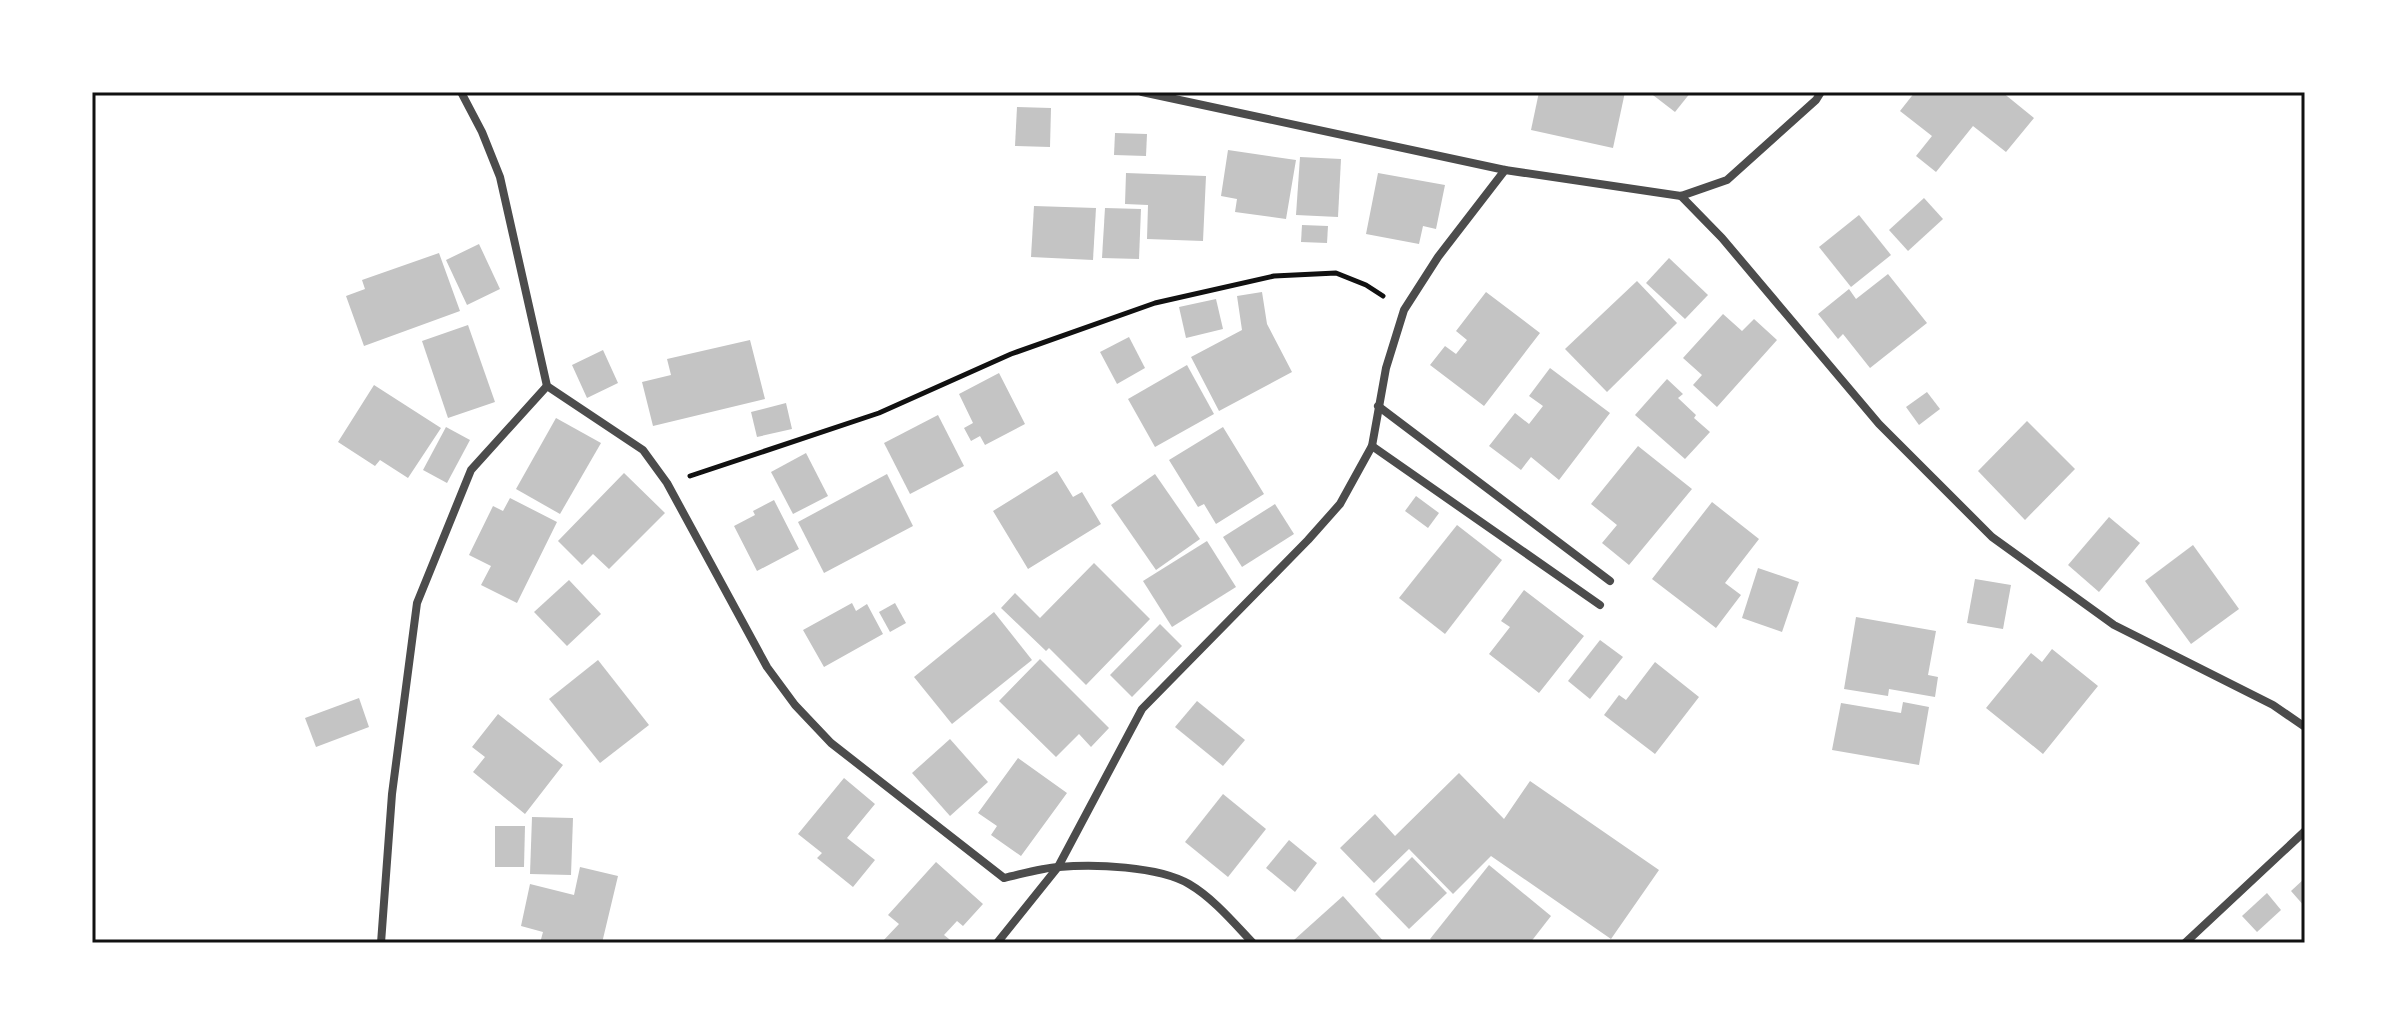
<svg xmlns="http://www.w3.org/2000/svg" width="2397" height="1035" font-family="Roboto,sans-serif">
<style>
.building{fill:#c4c4c4}
.lines{fill:none;stroke-linecap:round;stroke-linejoin:round}
.path{stroke:#111;stroke-width:5}
.minor{stroke:#4c4c4c;stroke-width:8}
.neatline{fill:none;stroke:#111;stroke-width:3}
</style>
<rect width="100%" height="100%" fill="#fff"/>
<g class="building">
<path d="M1539,92H1625L1613,148L1531,130Z"/>
<path d="M1649,92H1691L1675,112Z"/>
<path d="M1915,92H2002L2034,118L2006,152L1973,126L1936,172L1916,156L1932,136L1900,111Z"/>
<path d="M1017,107L1051,108L1050,147L1015,146Z"/>
<path d="M1115,133L1147,134L1146,156L1114,155Z"/>
<path d="M1228,150L1296,160L1286,219L1235,212L1237,199L1221,196Z"/>
<path d="M1300,157L1341,159L1338,217L1296,215Z"/>
<path d="M1126,173L1206,176L1203,241L1147,239L1148,205L1125,204Z"/>
<path d="M1378,173L1445,185L1436,229L1423,226L1419,244L1366,234Z"/>
<path d="M1924,198L1943,219L1908,251L1889,230Z"/>
<path d="M1034,206L1096,208L1093,260L1031,257Z"/>
<path d="M1105,208L1141,209L1139,259L1102,258Z"/>
<path d="M1859,215L1891,255L1851,287L1819,247Z"/>
<path d="M1302,225L1328,226L1327,243L1301,242Z"/>
<path d="M479,244L500,289L467,305L446,260Z"/>
<path d="M439,253L460,311L364,346L346,296L365,289L362,280Z"/>
<path d="M1669,258L1708,295L1685,319L1646,283Z"/>
<path d="M1888,274L1927,323L1870,368L1843,334L1838,339L1818,314L1849,289L1856,299Z"/>
<path d="M1637,281L1677,323L1607,392L1565,349Z"/>
<path d="M1262,292L1267,324L1292,372L1219,411L1191,357L1242,330L1237,296Z"/>
<path d="M1486,292L1540,333L1484,406L1430,365L1445,346L1456,354L1467,340L1456,331Z"/>
<path d="M1216,299L1223,329L1186,338L1179,307Z"/>
<path d="M1723,314L1742,331L1754,319L1777,340L1717,407L1693,385L1702,375L1683,358Z"/>
<path d="M468,325L495,402L448,418L422,341Z"/>
<path d="M1129,337L1145,368L1117,384L1100,352Z"/>
<path d="M750,340L765,399L653,426L642,382L671,375L667,359Z"/>
<path d="M603,350L618,383L587,398L572,365Z"/>
<path d="M1187,365L1214,414L1155,447L1128,399Z"/>
<path d="M1550,368L1610,413L1559,480L1531,457L1521,470L1489,446L1515,413L1529,424L1543,406L1529,396Z"/>
<path d="M999,373L1025,424L985,445L980,436L971,441L964,428L973,423L959,394Z"/>
<path d="M1667,379L1683,394L1678,398L1696,415L1694,418L1710,432L1685,459L1635,415Z"/>
<path d="M374,385L441,428L408,478L380,460L375,466L338,442Z"/>
<path d="M1927,392L1940,409L1919,425L1906,407Z"/>
<path d="M786,403L792,429L757,437L751,412Z"/>
<path d="M938,415L964,466L910,494L884,443Z"/>
<path d="M556,418L601,443L560,514L516,489Z"/>
<path d="M2027,421L2075,469L2025,520L1978,471Z"/>
<path d="M446,427L470,440L447,483L423,470Z"/>
<path d="M1223,427L1264,494L1216,524L1204,504L1198,507L1169,460Z"/>
<path d="M1638,446L1692,489L1629,565L1602,543L1617,525L1591,504Z"/>
<path d="M806,453L828,496L793,514L771,472Z"/>
<path d="M1057,471L1073,497L1082,492L1101,524L1028,569L993,511Z"/>
<path d="M624,473L665,513L609,569L593,554L582,565L558,541Z"/>
<path d="M887,474L913,526L824,573L798,522Z"/>
<path d="M1155,474L1200,539L1156,570L1111,505Z"/>
<path d="M1416,496L1439,513L1428,528L1405,511Z"/>
<path d="M510,498L557,522L517,603L481,585L491,566L469,555L493,506L503,511Z"/>
<path d="M774,500L799,549L757,571L734,526L755,515L753,511Z"/>
<path d="M1712,502L1759,539L1725,583L1741,595L1716,628L1652,579Z"/>
<path d="M1275,504L1294,534L1242,567L1223,537Z"/>
<path d="M2109,517L2140,543L2099,592L2068,565Z"/>
<path d="M1457,525L1502,560L1445,634L1399,598Z"/>
<path d="M1207,541L1236,587L1172,627L1143,581Z"/>
<path d="M2193,545L2239,609L2191,644L2145,581Z"/>
<path d="M1094,563L1150,619L1086,685L1049,648L1046,651L1001,608L1015,593L1040,618Z"/>
<path d="M1758,568L1799,582L1782,632L1742,618Z"/>
<path d="M1975,579L2011,585L2003,629L1967,623Z"/>
<path d="M569,580L601,614L567,646L534,612Z"/>
<path d="M1524,590L1584,636L1539,693L1489,654L1510,627L1501,621Z"/>
<path d="M852,603L856,611L867,604L883,634L824,667L803,630Z"/>
<path d="M895,603L906,623L890,632L879,612Z"/>
<path d="M994,612L1032,660L952,724L914,677Z"/>
<path d="M1856,617L1936,631L1928,675L1938,677L1935,697L1889,689L1888,696L1844,689Z"/>
<path d="M1160,624L1182,646L1132,697L1110,675Z"/>
<path d="M1600,640L1623,657L1590,699L1568,681Z"/>
<path d="M2052,649L2098,686L2043,754L1986,708L2031,653L2042,662Z"/>
<path d="M1040,659L1109,728L1091,747L1079,734L1056,757L999,701Z"/>
<path d="M598,660L649,725L600,763L549,699Z"/>
<path d="M1655,662L1699,697L1655,754L1604,715L1619,695L1626,700Z"/>
<path d="M359,698L369,727L316,747L305,718Z"/>
<path d="M1197,701L1245,740L1223,766L1175,727Z"/>
<path d="M1903,702L1929,707L1919,765L1832,750L1841,703L1901,713Z"/>
<path d="M498,714L563,765L525,814L473,772L485,757L472,747Z"/>
<path d="M950,739L988,782L950,816L912,773Z"/>
<path d="M1018,758L1067,793L1021,856L991,835L997,826L978,813Z"/>
<path d="M1459,773L1504,819L1530,781L1659,870L1611,939L1491,856L1453,894L1409,849L1374,883L1340,848L1375,814L1395,836Z"/>
<path d="M844,778L875,804L847,838L875,860L853,887L817,858L822,853L798,834Z"/>
<path d="M1223,794L1266,829L1228,877L1185,842Z"/>
<path d="M532,817L573,818L571,875L530,874Z"/>
<path d="M495,826H525L524,867H495Z"/>
<path d="M1289,840L1317,863L1295,892L1266,868Z"/>
<path d="M1412,857L1447,893L1409,929L1375,894Z"/>
<path d="M936,862L983,904L963,926L957,921L944,935L954,943H881L899,924L888,915Z"/>
<path d="M1489,865L1551,916L1530,943H1436L1430,939Z"/>
<path d="M580,867L618,876L602,943H540L543,932L521,926L530,884L574,895Z"/>
<path d="M2305,878V907L2291,891Z"/>
<path d="M2267,893L2281,910L2257,932L2242,916Z"/>
<path d="M1343,896L1385,943H1297L1294,940Z"/>
</g>
<g class="lines">
<path class="path" d="M690,476L879,413L1011,354L1155,303L1274,276L1336,273L1366,285L1383,296"/>
<g class="minor">
<path d="M461,92L482,132L500,177L547,386L643,450L667,483L767,667L795,705L831,743L1004,878C1022,874 1041,868 1059,867C1094,864 1158,866 1189,884C1213,898 1234,923 1253,943"/>
<path d="M1142,92L1505,170L1681,196L1727,180L1816,100L1821,92"/>
<path d="M1681,196L1722,238L1879,424L1992,537L2114,625L2273,705L2305,727"/>
<path d="M1378,406L1610,581"/>
<path d="M1372,446L1600,605"/>
<path d="M381,943L392,794L417,603L471,470L547,386"/>
<path d="M997,943L1058,867L1142,709L1308,540L1340,504L1372,446L1386,368L1404,310L1438,257L1505,170"/>
<path d="M2185,943L2305,831"/>
</g>
</g>
<rect width="2397" height="1035" fill="none" stroke="#ffffff" stroke-width="188"/>
<rect x="94" y="94" width="2209" height="847" class="neatline"/>
</svg>
